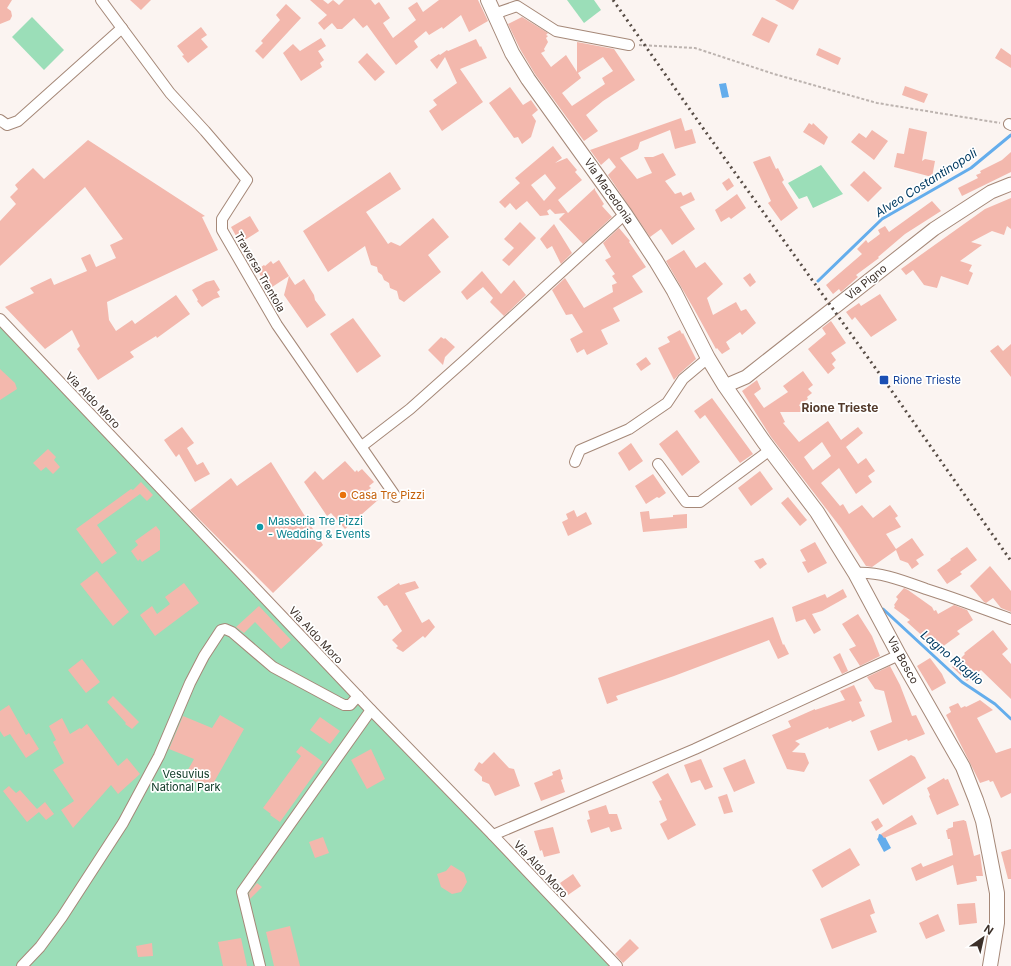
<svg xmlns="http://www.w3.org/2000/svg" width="1011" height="966" font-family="Inter,sans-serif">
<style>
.green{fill:#9bdeb8}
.water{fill:#64adec}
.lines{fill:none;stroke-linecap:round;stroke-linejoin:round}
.stream{stroke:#64adec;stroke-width:3}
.building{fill:#f3b8ad;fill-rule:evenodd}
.minor-casing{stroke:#a58878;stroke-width:12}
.tertiary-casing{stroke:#a58878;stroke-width:15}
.secondary-casing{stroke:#a58878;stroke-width:16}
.path{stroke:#bcb3af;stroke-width:2;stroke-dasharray:3 2;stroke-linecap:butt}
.minor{stroke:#fff;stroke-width:10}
.tertiary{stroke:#fff;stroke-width:13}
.secondary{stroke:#fff;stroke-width:14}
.rail{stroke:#574c45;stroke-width:3;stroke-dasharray:2 4;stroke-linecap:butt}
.transit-dot{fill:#1a4fb4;stroke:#fff;stroke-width:1.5}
.food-dot{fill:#e8710a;stroke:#fff;stroke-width:1.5}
.culture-dot{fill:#0f9aa8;stroke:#fff;stroke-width:1.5}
.labels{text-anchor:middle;stroke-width:3.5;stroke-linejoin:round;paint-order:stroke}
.street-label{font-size:11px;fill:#3c3029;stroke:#fff}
.transit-label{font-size:11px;fill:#164399;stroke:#fff;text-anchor:start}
.food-label{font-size:11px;fill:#c56008;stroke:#fff;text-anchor:start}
.culture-label{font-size:11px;fill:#0d838f;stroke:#fff;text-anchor:start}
.park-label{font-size:11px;fill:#093521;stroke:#fff}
.water-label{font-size:12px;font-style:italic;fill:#003a62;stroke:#fff}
.neighbourhood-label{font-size:12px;font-weight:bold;fill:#543b2c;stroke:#fff}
</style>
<rect width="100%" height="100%" fill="#fbf4f1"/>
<g class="green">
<path d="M567,0H594L601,10L584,23Z"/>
<path d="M32,17L64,50L44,70L12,37Z"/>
<path d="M821,165L843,194L813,208L807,196L799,199L788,183Z"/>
<path d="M0,314L73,388L158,482L623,966H0Z"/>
</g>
<g class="water">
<path d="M726,83L729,97L722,98L719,84Z"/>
<path d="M879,834L884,835L891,848L884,852L877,839L878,838Z"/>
</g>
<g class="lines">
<g class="stream">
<path d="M818,281L882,219L971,168L1011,135"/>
<path d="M883,609L962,682L995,704L1011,719"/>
</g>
</g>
<g class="building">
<path d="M0,0H12L7,8L11,11L12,16L10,20L0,24Z"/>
<path d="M130,0H151L141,10Z"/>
<path d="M310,0H323L328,4L333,0L339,5L344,0H371L375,5L379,2L390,18L383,23L393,38L416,20L408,8L417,2L423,12L439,0H478L488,21L469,32L461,15L443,29L442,27L429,35L426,31L414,41L418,47L396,65L367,25L363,28L354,18L342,29H337L332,23L324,30L318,23L327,15Z"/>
<path d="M775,0H799L793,10Z"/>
<path d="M286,4L301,18L263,59L255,51L263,43L261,41L280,20L276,15Z"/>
<path d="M522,17L548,33L546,35L548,36L546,38L548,42L544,49L545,51L541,53L551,67L566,55L577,72V42L614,49L635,80L603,101L586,115L598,131L584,141L535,74L520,49L508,24ZM603,57L613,71L602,78L605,84L572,106L562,93L581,78L578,73Z"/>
<path d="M762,17L778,25L769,43L752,35Z"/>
<path d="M201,27L207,35L201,39L208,47L188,63L182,56L184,55L177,46Z"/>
<path d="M321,38L326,46L318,51L324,60L320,63L322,67L301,81L283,53L293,44L300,51Z"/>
<path d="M476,39L480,47L481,46L487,58L460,69L483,102L442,131L429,111L437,105L433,100L457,83L445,57L437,69L430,60L439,54L440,55L447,50L448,51Z"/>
<path d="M819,48L841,58L838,65L816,55Z"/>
<path d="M1001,48L1011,55V68L995,58Z"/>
<path d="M367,53L385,72L375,81L358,62Z"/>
<path d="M905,86L928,94L924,103L902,95Z"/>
<path d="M510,87L523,105L531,100L538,110L532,115L536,121L531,137L522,144L518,137L514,138L489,103Z"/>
<path d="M681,118L685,131L692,129L696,143L675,149L670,130L640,142L638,149L620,158L637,179L652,173L644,157H653L663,153L676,175L665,181L675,194L681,192L683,196L691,192L695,200L680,207L695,229L672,245L661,229L650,237L608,175L616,167L609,158L601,165L590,150Z"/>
<path d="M809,123L812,125L813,123L828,137L824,145L803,132Z"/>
<path d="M909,128L927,132L922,161L925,159L935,161L932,177L894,167L897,153L904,154Z"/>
<path d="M872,130L888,141L874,160L851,142L859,133L866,138Z"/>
<path d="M88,140L205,216L202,217L218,250L107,302L109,320L116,331L132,320L135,324L176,295L190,314L157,338L156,336L130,352L134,357L98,380L77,349L80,346L72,330L45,349L5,307L34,293L30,288L51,278L54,285L87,271L81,258L90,254L96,267L116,258L110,245L123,239L85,187L0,266V221L16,204L10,197L18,189L15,185L33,168L44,179Z"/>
<path d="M553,146L562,158L555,163L567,158L577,170L575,172L582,180L558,200L568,213L595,188V190L604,204L602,206L612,217L583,244L559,219L565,213L555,214L550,209L547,211L549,215L540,216L527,201L516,210L510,203L505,208L499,202L520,183L515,178ZM545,174L556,188L544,201L531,185Z"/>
<path d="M1011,152V172L962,196L958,188L978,178L976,175L981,173L980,171L1002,160Z"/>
<path d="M770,156L776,169L778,168L784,180L782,182L798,208L781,221L768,203L771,201L753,162Z"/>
<path d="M864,171L882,188L868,202L850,185Z"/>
<path d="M390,172L401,189L366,212L388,244L391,242L400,246L433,218L449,237L428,255L441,272L404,302L399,299L397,291L390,288L389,283L384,280L382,275L378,272L377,267L371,265L365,246L328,272L303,231Z"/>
<path d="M729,178L734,186L727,191L722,183Z"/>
<path d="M737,194L746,208L731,219L729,217L721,222L715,210Z"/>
<path d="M1011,198V229L1007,226L1004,235L992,231L971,242L982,245L960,261L972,265L969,271L973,273L968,285L941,276L937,288L924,285L913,270L906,275L901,269L985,209Z"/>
<path d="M932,201L941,211L905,234L878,257L879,258L856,275L858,277L841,292L839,289L833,294L826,285L862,254L857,249L866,240L868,243L880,234L878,230L885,226L889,232Z"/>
<path d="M250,216L259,231L240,243L231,227Z"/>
<path d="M520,222L536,238L509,266L502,260L514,248L504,239Z"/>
<path d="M554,224L572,253L561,264L552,246L547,249L540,239Z"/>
<path d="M619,228L630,241L629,242L646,267L632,276L643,292L613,308L620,321L601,330L608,344L587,355L584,349L577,353L570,339L583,332L572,314L566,315L552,290L565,278L584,308L613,292L612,285L617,283L612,276L615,274L605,260L611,257L603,243Z"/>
<path d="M684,250L696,268L705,262L723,284L707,298L713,315L736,302L741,311L746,309L756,323L742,335L740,332L726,342L730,349L722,354L717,348L716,349L694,309L666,261Z"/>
<path d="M279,260L289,276L269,289L257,270L264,265L265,266L271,261L273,264Z"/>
<path d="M482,271L501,294L514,280L526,295L504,316L490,302L493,298L483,287L467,300L461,292Z"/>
<path d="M750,273L756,282L750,287L743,278Z"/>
<path d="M289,276L295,285L304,279L314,295L315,300L326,315L307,328L284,295Z"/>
<path d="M214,280L220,290L217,292L220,297L214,299L202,307L197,301L198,300L192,290L206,282Z"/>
<path d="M880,294L897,320L871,337L855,317L852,320L846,312L859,303L861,306Z"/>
<path d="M353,318L381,356L357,373L330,334Z"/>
<path d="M831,321L846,343L831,353L836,360L832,364L835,368L828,374L808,349L826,334L822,328Z"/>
<path d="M680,330L682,334L683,333L696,359L679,374L674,380L658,348L670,342L667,337Z"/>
<path d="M441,337L444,339L445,338L455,347L445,357L443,365L428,350Z"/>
<path d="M1011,344V377L990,351L998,345L1003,351Z"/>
<path d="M646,357L651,364L641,371L636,364Z"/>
<path d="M0,369L15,383L17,389L0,400Z"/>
<path d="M803,371L813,385L808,389L812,393L807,397L808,399L799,405L804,412H780L785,422L783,423L799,442L828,421L841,440L858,427L863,433L846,447L858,464L866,458L875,471L868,476L872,482L856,494L839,468L821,483L840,506L843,504L849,514L862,505L873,518L890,505L898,516L895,518L901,527L886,534L896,549L912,538L924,555L916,560L919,564L912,569L908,563L900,560L896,550L872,567L866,566L841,528L771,437L742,391L757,380L761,389L754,394L764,408L788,392L783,386ZM822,442L831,456L813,470L804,457Z"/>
<path d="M712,398L753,454L740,463L705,415L700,419L694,411Z"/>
<path d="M182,427L194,443L187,448L197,465L203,462L210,474L195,482L179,454L176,457L164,440Z"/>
<path d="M677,430L700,462L682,476L659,444Z"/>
<path d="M631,443L643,461L629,471L618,453Z"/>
<path d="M48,449L56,457L54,460L60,467L53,474L46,467L41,471L33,463Z"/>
<path d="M345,461L355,472L357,470L358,472L362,469L374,482L369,486L371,488L368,490L378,500L345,529L331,513L327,516L304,482L315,471L323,480Z"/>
<path d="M271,462L323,545L273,593L190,510L231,478L237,486Z"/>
<path d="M760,471L773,489L751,506L738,488Z"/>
<path d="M653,474L666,493L659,498L657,497L646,504L635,486Z"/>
<path d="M141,482L153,495L147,501L140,494L97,525L117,553L102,564L76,529L131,489L133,490Z"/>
<path d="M788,497L807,520L800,526L781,503Z"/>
<path d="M574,510L577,517L586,512L592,524L568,536L562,522L568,519L566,514Z"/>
<path d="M649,511L650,519L673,517V515L687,514V528L643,532L640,512Z"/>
<path d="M156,526L160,531V550L142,562L140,559L138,561L131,551L138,545L135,541Z"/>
<path d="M815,542L827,563L808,573L802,562L806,561L800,550Z"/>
<path d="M967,547L977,560L960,572L962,574L947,584L937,570L951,560L950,559Z"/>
<path d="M763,558L767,564L760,569L754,561Z"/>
<path d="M990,566L1011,591V612L1001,608L993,598L986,603L984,602L970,586Z"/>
<path d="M97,571L129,612L113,626L80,584Z"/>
<path d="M415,581L419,588L405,593L422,623L429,619L435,627L425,638L423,636L403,652L396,648L398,646L392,640L402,631L387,605L384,606L377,597L399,583L400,585Z"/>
<path d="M184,583L199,603L155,636L140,615L152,606L157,614L170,604L165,597Z"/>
<path d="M904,588L908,590L932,607L934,611L936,610L938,614L954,605L967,610L973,620L957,631L960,634L938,650L907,622L910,620L894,608L895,606L894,605L898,599L896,597Z"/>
<path d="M843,589L847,597L822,611L812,614L821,630L814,634L805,619L796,622L792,607L825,594L827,598Z"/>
<path d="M259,606L291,640L281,649L255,622L244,633L236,627Z"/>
<path d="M858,614L872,636L880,656L860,666L849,649L856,646L842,624Z"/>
<path d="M773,617L783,645L784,644L789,654L778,659L769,640L674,676L616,696L618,700L607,704L598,678Z"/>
<path d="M993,630L1008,649L1002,654L1011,664V699L981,670L967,681L952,667L965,654L964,653Z"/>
<path d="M840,653L848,671L842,674L833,657Z"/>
<path d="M930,658L942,674L946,683L932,691L917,666Z"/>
<path d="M82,659L100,682L86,693L68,670Z"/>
<path d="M890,666L900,685L912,716L916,715L925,734L908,741L907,739L878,751L870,731L892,722L884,691L875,689L867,677Z"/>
<path d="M854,685L862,701L859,702L865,716L852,722L851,720L829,729L828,727L795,741L800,744L792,752L805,753L809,763L804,772L787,769L772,735L791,727L788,721L815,709V710L845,700L840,691Z"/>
<path d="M113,696L139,722L132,729L125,724L126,723L107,702Z"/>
<path d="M980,700L993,710L977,718L996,753L1011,748V793L1001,798L993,781L990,782L989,780L980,783L946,715L951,712L949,707L958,703L961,708L965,706L966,707Z"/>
<path d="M9,705L26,735L29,733L39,749L26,758L10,734L4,737L0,731V711Z"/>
<path d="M220,715L244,729L209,791L185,775L194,759L169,749L183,716L212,728Z"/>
<path d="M320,717L340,731L330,744L310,730Z"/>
<path d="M62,718L70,734L80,728L81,729L87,724L118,766L127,758L140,774L118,794L111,785L73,828L61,810L74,801L53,770L64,763L53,742L56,740L49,726Z"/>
<path d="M301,746L323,762L280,822L270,815L271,814L263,808L301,756L296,752Z"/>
<path d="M371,749L385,779L367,789L351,760Z"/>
<path d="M494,752L509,768L514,769L520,786L495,796L489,784L482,781V777L474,770L479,762L482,764Z"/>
<path d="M911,755L915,757L926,778L883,805L869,780Z"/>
<path d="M701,759L713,787L705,790L700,780L691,783L684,765Z"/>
<path d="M745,759L755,783L734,792L723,768Z"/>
<path d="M560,769L563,779L561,780L565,792L541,801L534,783L553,775L552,772Z"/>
<path d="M668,773L696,825L668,840L660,824L667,820L659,801L662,800L652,782Z"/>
<path d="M944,778L945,780L948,779L959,805L937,815L929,796L930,795L927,788Z"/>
<path d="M9,786L16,793L20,790L37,809L45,802L54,814L46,820L39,812L27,822L3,791Z"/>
<path d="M727,794L733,812L724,814L718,797Z"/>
<path d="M606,805L609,814H617L622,829L611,832L609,827L591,833L587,820L590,819L588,811Z"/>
<path d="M912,815L917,824L884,838L881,834Z"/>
<path d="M878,818L883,826L876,831L871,822Z"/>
<path d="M964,820L965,821H966L974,856L980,854L983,876H976L977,881L957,885L953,865L916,881L911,868L921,863L923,867L953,855L950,839H948L946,830H948L947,829L953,827V822Z"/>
<path d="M553,827L560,853L544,857L542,850L540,851L534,831Z"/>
<path d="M323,837L329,853L315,858L309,842Z"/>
<path d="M850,848L860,865L822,888L812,870Z"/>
<path d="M1011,849V879H1008L1001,852Z"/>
<path d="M451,865L464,873L467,882L461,892L452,894L441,887L437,874L446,871Z"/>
<path d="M573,874L581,886L568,895L560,883Z"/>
<path d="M257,883L262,887L250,899L249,893Z"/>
<path d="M870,899L875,913L870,915L877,932L832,949L820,919Z"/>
<path d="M975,903L977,923L959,925L957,904Z"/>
<path d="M938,914L945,931L926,939L919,923Z"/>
<path d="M290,926L300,966H274L266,932Z"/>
<path d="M241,938L247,966H223L218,942Z"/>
<path d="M630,939L639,948L623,963L615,954Z"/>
<path d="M152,943L153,956L138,957L136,946Z"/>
</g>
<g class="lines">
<g class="minor-casing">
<g id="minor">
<path d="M101,0L170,93L205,131L247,180L222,219V230L277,325L396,497"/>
<path d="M494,14L517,6L556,31L629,45"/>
<path d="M0,120L7,125L18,121L122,28"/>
<path d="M1009,124L1011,125"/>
<path d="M0,319L371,710L490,832L617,966"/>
<path d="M362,446L410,409L465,360L625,214"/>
<path d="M575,462L580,450L629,429L667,403L683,379L708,358"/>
<path d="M658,464L686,502H700L770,450"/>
<path d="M855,573C879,571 904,581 926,589C955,598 983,609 1011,619"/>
<path d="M493,835L695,749L899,655"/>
<path d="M22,966L40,947L62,917L123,823L159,756L190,683L204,656L221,630L225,629L232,632L273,667L338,702L344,705H350L358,696"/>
<path d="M260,966L242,892L371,710"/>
</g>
</g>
<g class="tertiary-casing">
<path id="tertiary" d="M725,386L746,377L934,229L991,192L1011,184"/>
</g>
<g class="secondary-casing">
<path id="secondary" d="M488,0L512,53L528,79L625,214L656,261L674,291L708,358L725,386L764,442L817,512L855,573L899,655L963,767L976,800L983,821L997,893V923L990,966"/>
</g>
<path class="path" d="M639,45L695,48L774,74L877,103L1000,123"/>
<use href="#minor" class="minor"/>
<use href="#tertiary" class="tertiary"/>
<use href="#secondary" class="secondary"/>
<path class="rail" d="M613,0L705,131L884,380L1011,561"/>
</g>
<rect class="transit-dot" x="879" y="375" width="10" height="10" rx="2"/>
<circle class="food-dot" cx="343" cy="495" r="4"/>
<circle class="culture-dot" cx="260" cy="527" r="4"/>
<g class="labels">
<g class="street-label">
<text transform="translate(609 191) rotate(55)" y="4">Via Macedonia</text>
<text transform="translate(260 272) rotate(60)" y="4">Traversa Trentola</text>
<text transform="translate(866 282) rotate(-39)" y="4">Via Pigno</text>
<text transform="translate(93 400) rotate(46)" y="4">Via Aldo Moro</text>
<text transform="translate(316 635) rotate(47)" y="4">Via Aldo Moro</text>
<text transform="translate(903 660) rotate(61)" y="4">Via Bosco</text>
<text transform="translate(541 869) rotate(47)" y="4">Via Aldo Moro</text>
</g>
<g class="transit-label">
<text x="893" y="384">Rione Trieste</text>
</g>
<g class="food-label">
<text x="351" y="499">Casa Tre Pizzi</text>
</g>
<g class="culture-label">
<text x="268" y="525">Masseria Tre Pizzi<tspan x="268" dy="13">- Wedding &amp; Events</tspan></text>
</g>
<g class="park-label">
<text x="186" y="778">Vesuvius<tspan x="186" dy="13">National Park</tspan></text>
</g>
<g class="water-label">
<text transform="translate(926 183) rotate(-32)" y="4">Alveo Costantinopoli</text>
<text transform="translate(952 658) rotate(40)" y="4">Lagno Riaglio</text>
</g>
<g class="neighbourhood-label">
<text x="840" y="412">Rione Trieste</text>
</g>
</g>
<g transform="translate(983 938) rotate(34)" stroke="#ffffff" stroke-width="3" paint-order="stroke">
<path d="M0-3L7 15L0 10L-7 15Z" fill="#3c3029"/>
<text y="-6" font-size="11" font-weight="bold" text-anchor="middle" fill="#3c3029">N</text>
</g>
</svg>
